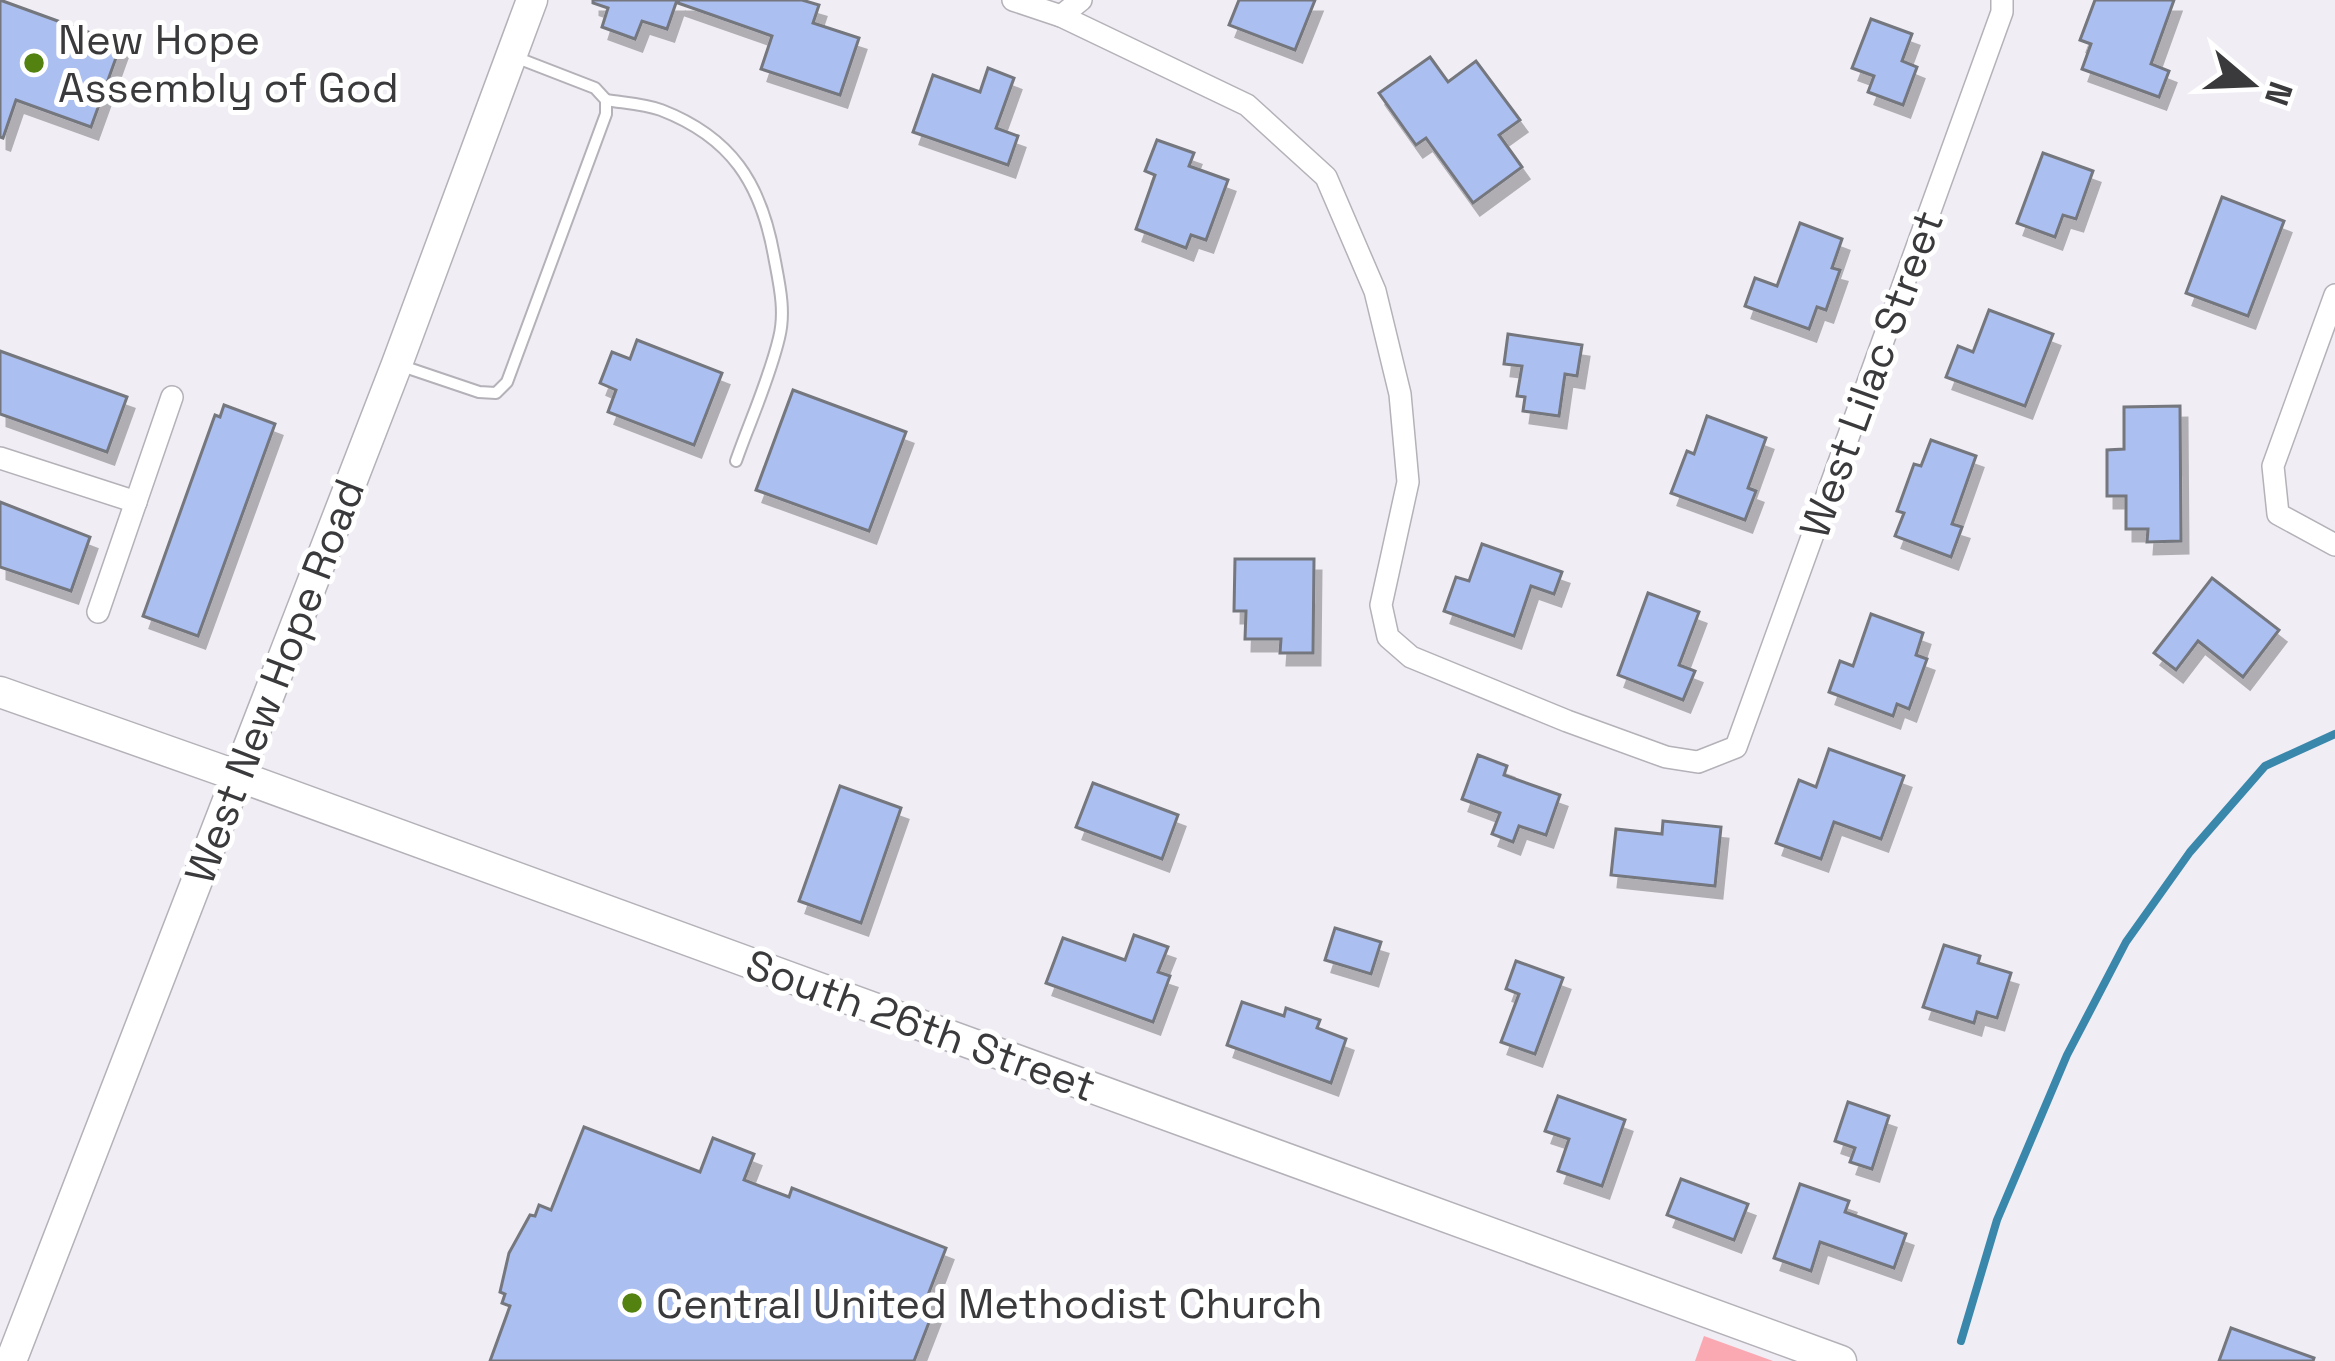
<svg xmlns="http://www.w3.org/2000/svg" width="2335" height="1361" font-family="'Space Grotesk',sans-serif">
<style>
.green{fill:#faa9b3}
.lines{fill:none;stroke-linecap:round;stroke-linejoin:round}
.stream{stroke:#3a87ac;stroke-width:8}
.building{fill:#acbff1;stroke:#75777e;stroke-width:3;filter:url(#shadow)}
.lane-casing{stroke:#b4b1b8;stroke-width:14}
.street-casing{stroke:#b4b1b8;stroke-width:24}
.secondary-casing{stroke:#b4b1b8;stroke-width:33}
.lane{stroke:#fff;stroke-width:10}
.street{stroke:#fff;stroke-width:21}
.secondary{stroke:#fff;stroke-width:30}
.poi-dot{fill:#538210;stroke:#fff;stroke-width:4.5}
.labels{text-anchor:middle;stroke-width:10;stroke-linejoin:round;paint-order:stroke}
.poi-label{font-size:42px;fill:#3a393b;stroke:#fff;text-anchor:start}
.street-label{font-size:42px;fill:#3a393b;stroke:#fff}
</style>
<defs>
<filter id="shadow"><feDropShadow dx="7" dy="12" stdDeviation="0" flood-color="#0004"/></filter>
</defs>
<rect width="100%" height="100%" fill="#f0edf4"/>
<path class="green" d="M1704,1336L1773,1361H1695Z"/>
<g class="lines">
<path class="stream" d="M1961,1341L1997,1220L2067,1055L2126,942L2190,852L2265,766L2335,734"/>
</g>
<g class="building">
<path d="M0,0L121,44L91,127L16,100L3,138L0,137Z"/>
<path d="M593,0H677L667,29L642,21L635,39L602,27L608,8L593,3Z"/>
<path d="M679,0H802L819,5L813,23L859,38L840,95L761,69L772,36L678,3Z"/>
<path d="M1239,0H1315L1295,50L1229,25Z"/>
<path d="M2095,0H2174L2151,64L2169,71L2159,97L2082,69L2091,44L2080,40Z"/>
<path d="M1871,19L1912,34L1902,61L1917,67L1903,105L1868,92L1874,76L1852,68Z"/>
<path d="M1430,57L1448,82L1476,61L1520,120L1499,135L1522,167L1473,203L1426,138L1416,145L1379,93Z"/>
<path d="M988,68L1014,78L996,128L1018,136L1008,165L913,132L933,75L980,92Z"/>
<path d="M1157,140L1194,153L1189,166L1228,180L1206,240L1191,235L1186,248L1136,229L1155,175L1145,171Z"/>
<path d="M2043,153L2093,171L2076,219L2063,215L2055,237L2017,223Z"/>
<path d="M2222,197L2284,221L2248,316L2186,293Z"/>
<path d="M1800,223L1842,239L1832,268L1840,270L1826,310L1817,307L1809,329L1745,306L1755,278L1777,286Z"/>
<path d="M1989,310L2053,334L2025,406L1946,377L1958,346L1973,352Z"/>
<path d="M1508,334L1582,345L1577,376L1565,374L1559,416L1523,411L1525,397L1517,396L1522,366L1504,364Z"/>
<path d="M637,340L722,373L694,445L608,412L616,390L600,383L612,352L630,359Z"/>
<path d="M0,351L127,397L107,452L0,414Z"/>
<path d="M793,390L906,432L869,531L756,490Z"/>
<path d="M224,405L275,424L198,636L143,616L215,415L220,417Z"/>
<path d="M2180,406L2181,541L2147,542L2148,529H2126V496H2107V450L2124,449V407Z"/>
<path d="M1707,416L1766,438L1748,488L1756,491L1745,520L1671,493L1687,451L1694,454Z"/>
<path d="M1931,440L1976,456L1952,524L1962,527L1951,557L1895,536L1904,513L1897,511L1914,464L1921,466Z"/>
<path d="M0,502L90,537L71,591L0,567Z"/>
<path d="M1482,544L1562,572L1554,594L1531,586L1514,636L1444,611L1456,577L1469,581Z"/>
<path d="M1235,559H1314L1313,653H1280L1281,639H1245L1246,611H1234Z"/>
<path d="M2212,578L2279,630L2243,677L2198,641L2176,670L2154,653Z"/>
<path d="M1648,593L1699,612L1679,665L1695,671L1683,700L1618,675Z"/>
<path d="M1871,614L1923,633L1916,655L1927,659L1909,709L1897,704L1893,716L1829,692L1840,661L1853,666Z"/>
<path d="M1829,749L1904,776L1881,839L1834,822L1821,859L1776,843L1799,780L1816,787Z"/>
<path d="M1478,755L1507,766L1504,775L1560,795L1546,835L1519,826L1513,842L1492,834L1500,813L1462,799Z"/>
<path d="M1093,783L1178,815L1162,859L1076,827Z"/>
<path d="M840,786L901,808L861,923L799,901Z"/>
<path d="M1663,821L1721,827L1715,886L1611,875L1616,829L1662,834Z"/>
<path d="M1335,928L1381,942L1371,974L1325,960Z"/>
<path d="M1134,935L1168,947L1158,972L1170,976L1153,1022L1046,983L1063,938L1125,960Z"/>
<path d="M1944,945L1980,956L1978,963L2011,973L1997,1018L1977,1012L1974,1023L1923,1007Z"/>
<path d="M1516,961L1563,978L1535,1054L1501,1042L1519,994L1506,989Z"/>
<path d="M1242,1002L1284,1016L1286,1008L1320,1020L1317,1028L1346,1039L1331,1083L1227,1045Z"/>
<path d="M1558,1096L1625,1120L1602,1186L1558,1171L1569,1139L1545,1131Z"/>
<path d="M1848,1102L1889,1116L1872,1169L1850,1162L1855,1148L1835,1141Z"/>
<path d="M584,1127L700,1172L713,1138L754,1154L744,1180L789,1197L792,1188L946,1248L923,1308L933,1312L914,1361H490L510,1306L502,1303L505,1294L500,1292L509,1253L530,1215L535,1216L539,1205L551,1210Z"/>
<path d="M1681,1179L1748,1204L1734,1240L1667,1215Z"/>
<path d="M1800,1184L1849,1201L1845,1212L1906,1234L1894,1268L1820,1242L1811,1271L1774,1258Z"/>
<path d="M2231,1328L2314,1358L2313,1361H2219Z"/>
</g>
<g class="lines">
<g class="lane-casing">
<g id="lane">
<path d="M606,100C624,103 644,104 661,110C731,137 761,183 774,256C779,283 786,311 779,338C769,380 750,421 736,461"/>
<path d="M402,366L479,392L496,393L507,382L606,114V100L595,88L515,57"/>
</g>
</g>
<g class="street-casing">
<g id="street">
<path d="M1013,0L1061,16L1247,105L1326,177L1375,291L1400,394L1408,482L1381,605L1388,637L1411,657L1567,721L1666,757L1698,762L1736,747L2002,12V0"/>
<path d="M1061,16L1081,0"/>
<path d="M2335,295L2273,466L2278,514L2335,545"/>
<path d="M0,458L136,502"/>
<path d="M98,612L172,397"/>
</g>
</g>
<g class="secondary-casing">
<g id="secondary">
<path d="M0,692L238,776L1841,1361"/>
<path d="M11,1361L397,364L532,0"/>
</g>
</g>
<use href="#lane" class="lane"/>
<use href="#street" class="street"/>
<use href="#secondary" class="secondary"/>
</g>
<g class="poi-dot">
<circle cx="34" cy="63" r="12"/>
<circle cx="632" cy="1303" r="12"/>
</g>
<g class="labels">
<g class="poi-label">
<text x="58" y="54">New Hope<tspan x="58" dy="48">Assembly of God</tspan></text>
<text x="656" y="1318">Central United Methodist Church</text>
</g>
<g class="street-label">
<text transform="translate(1871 374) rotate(-70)" y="15">West Lilac Street</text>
<text transform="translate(274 681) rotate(-69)" y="15">West New Hope Road</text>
<text transform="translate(921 1025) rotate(20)" y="15">South 26th Street</text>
</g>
</g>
<g transform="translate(2251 84) rotate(109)" stroke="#ffffff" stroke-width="9" paint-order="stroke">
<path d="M0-9L21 45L0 30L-21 45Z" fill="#3a393b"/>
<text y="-18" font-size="33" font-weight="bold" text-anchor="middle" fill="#3a393b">N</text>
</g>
</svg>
